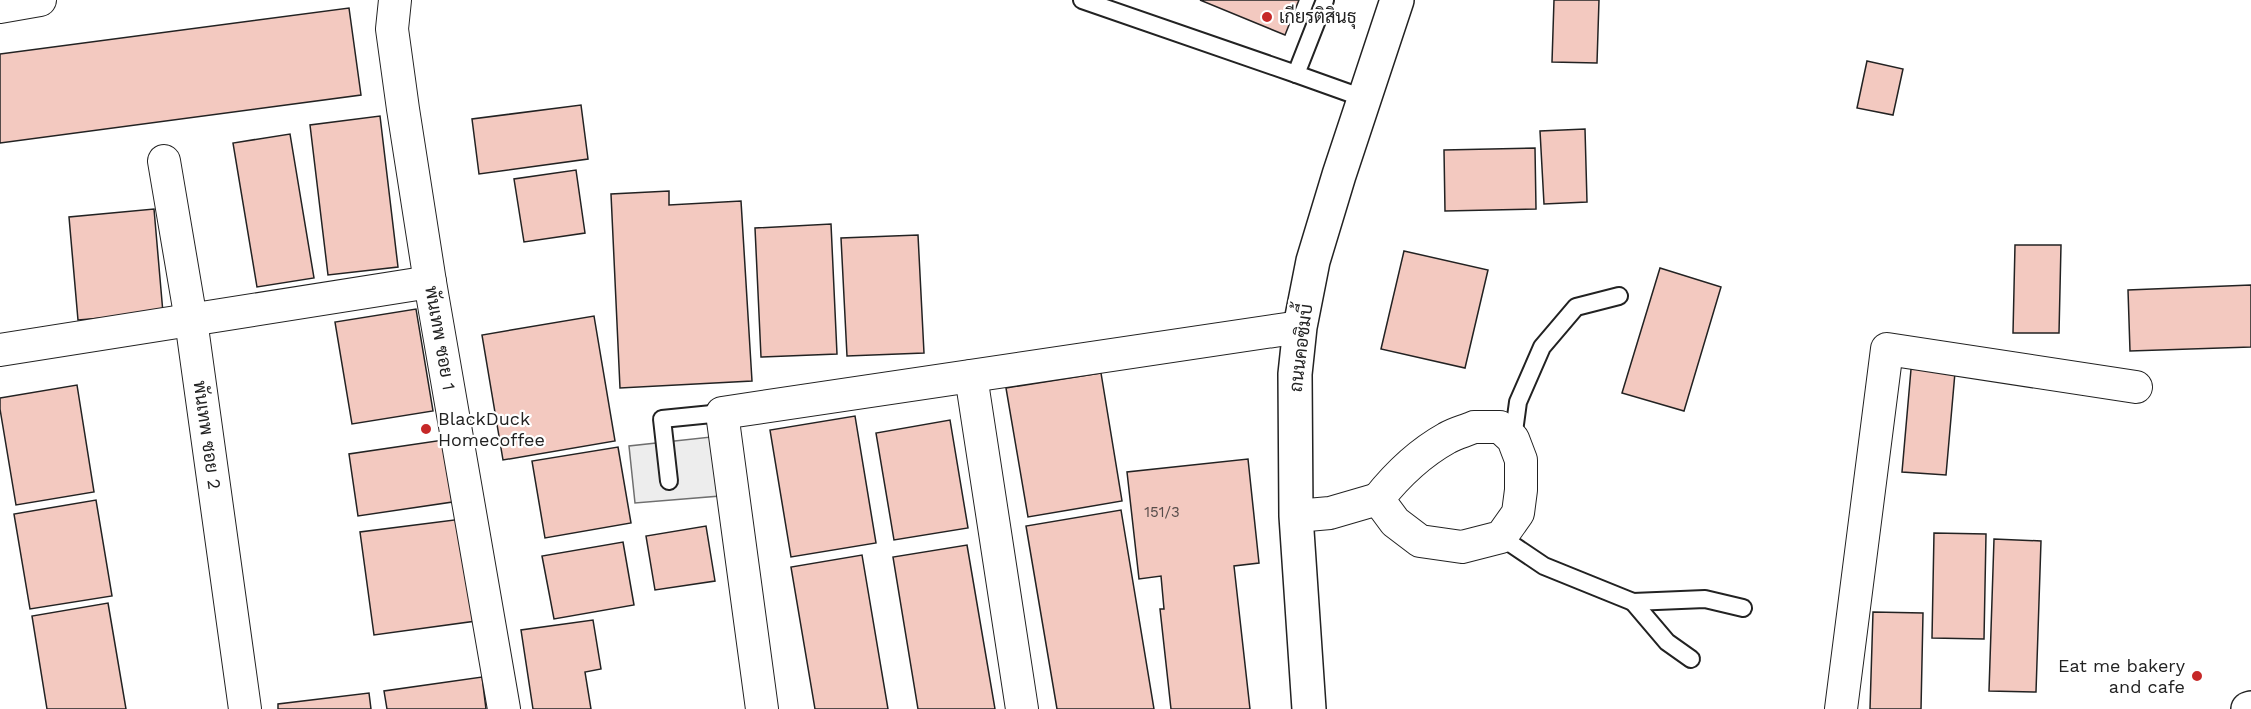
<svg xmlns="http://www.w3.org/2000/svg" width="2251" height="709" font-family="'Work Sans',Sarabun,sans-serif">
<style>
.parking{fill:#ededed;stroke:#6f6f6f;stroke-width:1.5}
.building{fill:#f3c9c0;stroke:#222;stroke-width:1.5}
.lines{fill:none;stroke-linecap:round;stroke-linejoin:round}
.service-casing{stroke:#222;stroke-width:20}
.minor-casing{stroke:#222;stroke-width:34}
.tertiary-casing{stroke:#222;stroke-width:36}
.secondary-casing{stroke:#222;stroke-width:36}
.service{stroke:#fff;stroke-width:16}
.minor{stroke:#fff;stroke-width:32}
.tertiary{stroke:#fff;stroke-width:33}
.secondary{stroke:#fff;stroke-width:33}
.poi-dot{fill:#c62828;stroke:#fff;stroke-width:2}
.labels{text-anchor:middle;stroke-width:4.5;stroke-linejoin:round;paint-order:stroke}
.number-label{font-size:15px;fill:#564c4a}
.poi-label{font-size:18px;fill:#222;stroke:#fff;text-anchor:start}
.street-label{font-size:18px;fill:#222;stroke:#fff}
</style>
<rect width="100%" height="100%" fill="#fff"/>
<path class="parking" d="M711,437L720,496L635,503L629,446Z"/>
<g class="building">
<path d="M1200,0H1299L1285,35Z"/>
<path d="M1554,0H1599L1597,63L1552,62Z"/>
<path d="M349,8L361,95L0,143V54Z"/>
<path d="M1867,61L1903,69L1893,115L1857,108Z"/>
<path d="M581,105L588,159L479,174L472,119Z"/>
<path d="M380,116L398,267L328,275L310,125Z"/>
<path d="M1585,129L1587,202L1544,204L1540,131Z"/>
<path d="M290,134L314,278L257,287L233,143Z"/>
<path d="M1535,148L1536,209L1445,211L1444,150Z"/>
<path d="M576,170L585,233L524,242L514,179Z"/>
<path d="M669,191V205L741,201L752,381L620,388L611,194Z"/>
<path d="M154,209L163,313L78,320L69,217Z"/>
<path d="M831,224L837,354L761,357L755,228Z"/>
<path d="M918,235L924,353L847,356L841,238Z"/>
<path d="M2015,245H2061L2059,333H2013Z"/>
<path d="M1404,251L1488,270L1465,368L1381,349Z"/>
<path d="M1660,268L1721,287L1684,411L1622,393Z"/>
<path d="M2251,285V347L2130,351L2128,290Z"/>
<path d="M416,309L433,411L352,424L335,322Z"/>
<path d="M594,316L615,441L503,460L482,335Z"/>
<path d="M1912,358L1956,361L1946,475L1902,472Z"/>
<path d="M1101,373L1122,501L1028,517L1006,388Z"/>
<path d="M77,385L94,492L16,505L0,409V398Z"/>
<path d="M855,416L876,543L791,557L770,430Z"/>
<path d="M950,420L968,528L894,540L876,433Z"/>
<path d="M450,439L459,501L358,516L349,454Z"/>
<path d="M618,447L631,523L545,538L532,461Z"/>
<path d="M1248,459L1259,563L1234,566L1250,709H1171L1160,609H1164L1161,576L1139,579L1127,472Z"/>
<path d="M96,500L112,596L30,609L14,514Z"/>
<path d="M1121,510L1154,709H1057L1026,526Z"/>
<path d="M462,519L476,621L374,635L360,532Z"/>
<path d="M706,526L715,581L655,590L646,536Z"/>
<path d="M1934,533L1986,534L1984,639L1932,638Z"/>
<path d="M1994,539L2041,541L2036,692L1989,691Z"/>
<path d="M623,542L634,605L554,619L542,556Z"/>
<path d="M967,545L995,709H918L893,557Z"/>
<path d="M862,555L888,709H815L791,567Z"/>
<path d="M108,603L126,709H47L32,616Z"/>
<path d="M1873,612L1923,613L1921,709H1870Z"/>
<path d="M593,620L601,669L585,672L591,709H533L521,630Z"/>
<path d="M482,677L486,709H387L384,691Z"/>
<path d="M369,693L371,709H278V704Z"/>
</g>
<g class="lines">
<g class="service-casing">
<g id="service">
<path d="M1082,0L1296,74"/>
<path d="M1325,0L1296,74L1366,99"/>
<path d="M1513,439L1518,402L1542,347L1576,307L1619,296"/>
<path d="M669,481L662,419L722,413"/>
<path d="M1501,537L1544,566L1633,602L1705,599L1743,608"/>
<path d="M1633,602L1667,642L1691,659"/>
</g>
</g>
<g class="minor-casing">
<g id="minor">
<path d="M395,0L392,29L403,109L430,282L504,709"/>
<path d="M0,7L40,0"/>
<path d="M164,161L191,320L245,709"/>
<path d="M0,350L430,282"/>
<path d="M971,376L1022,709"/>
<path d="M1474,427H1500L1513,439L1521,460V490L1518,513L1501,537L1462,547L1420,541L1395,522L1378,499C1397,475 1420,453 1447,438C1455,433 1465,431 1474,427Z"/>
<path d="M1296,516L1330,513L1378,499"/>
<path d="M762,709L722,413L1300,327"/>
<path d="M1841,709L1887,349L2136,387"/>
</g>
</g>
<g class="tertiary-casing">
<path id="tertiary" d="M1309,709L1296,516L1295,374L1300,327L1313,261L1339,175L1397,0"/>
</g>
<g class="secondary-casing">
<path id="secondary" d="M2248,709L2251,708"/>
</g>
<use href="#service" class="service"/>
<use href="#minor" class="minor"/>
<use href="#tertiary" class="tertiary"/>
<use href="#secondary" class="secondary"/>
</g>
<g class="poi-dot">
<circle cx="1267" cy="17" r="6"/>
<circle cx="426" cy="429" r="6"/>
<circle cx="2197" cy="676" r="6"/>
</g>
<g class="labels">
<g class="number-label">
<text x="1162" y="517">151/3</text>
</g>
<g class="poi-label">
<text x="1279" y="23">เกียรติสินธุ</text>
<text x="438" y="425">BlackDuck<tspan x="438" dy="21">Homecoffee</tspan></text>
<text x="2185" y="672" text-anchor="end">Eat me bakery<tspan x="2185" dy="21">and cafe</tspan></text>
</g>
<g class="street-label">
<text transform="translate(440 338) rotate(80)" y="6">พันเทพ ซอย 1</text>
<text transform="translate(1301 348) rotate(-83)" y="6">ถนนคอซิมบี้</text>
<text transform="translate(207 435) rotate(82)" y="6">พันเทพ ซอย 2</text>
</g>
</g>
</svg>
